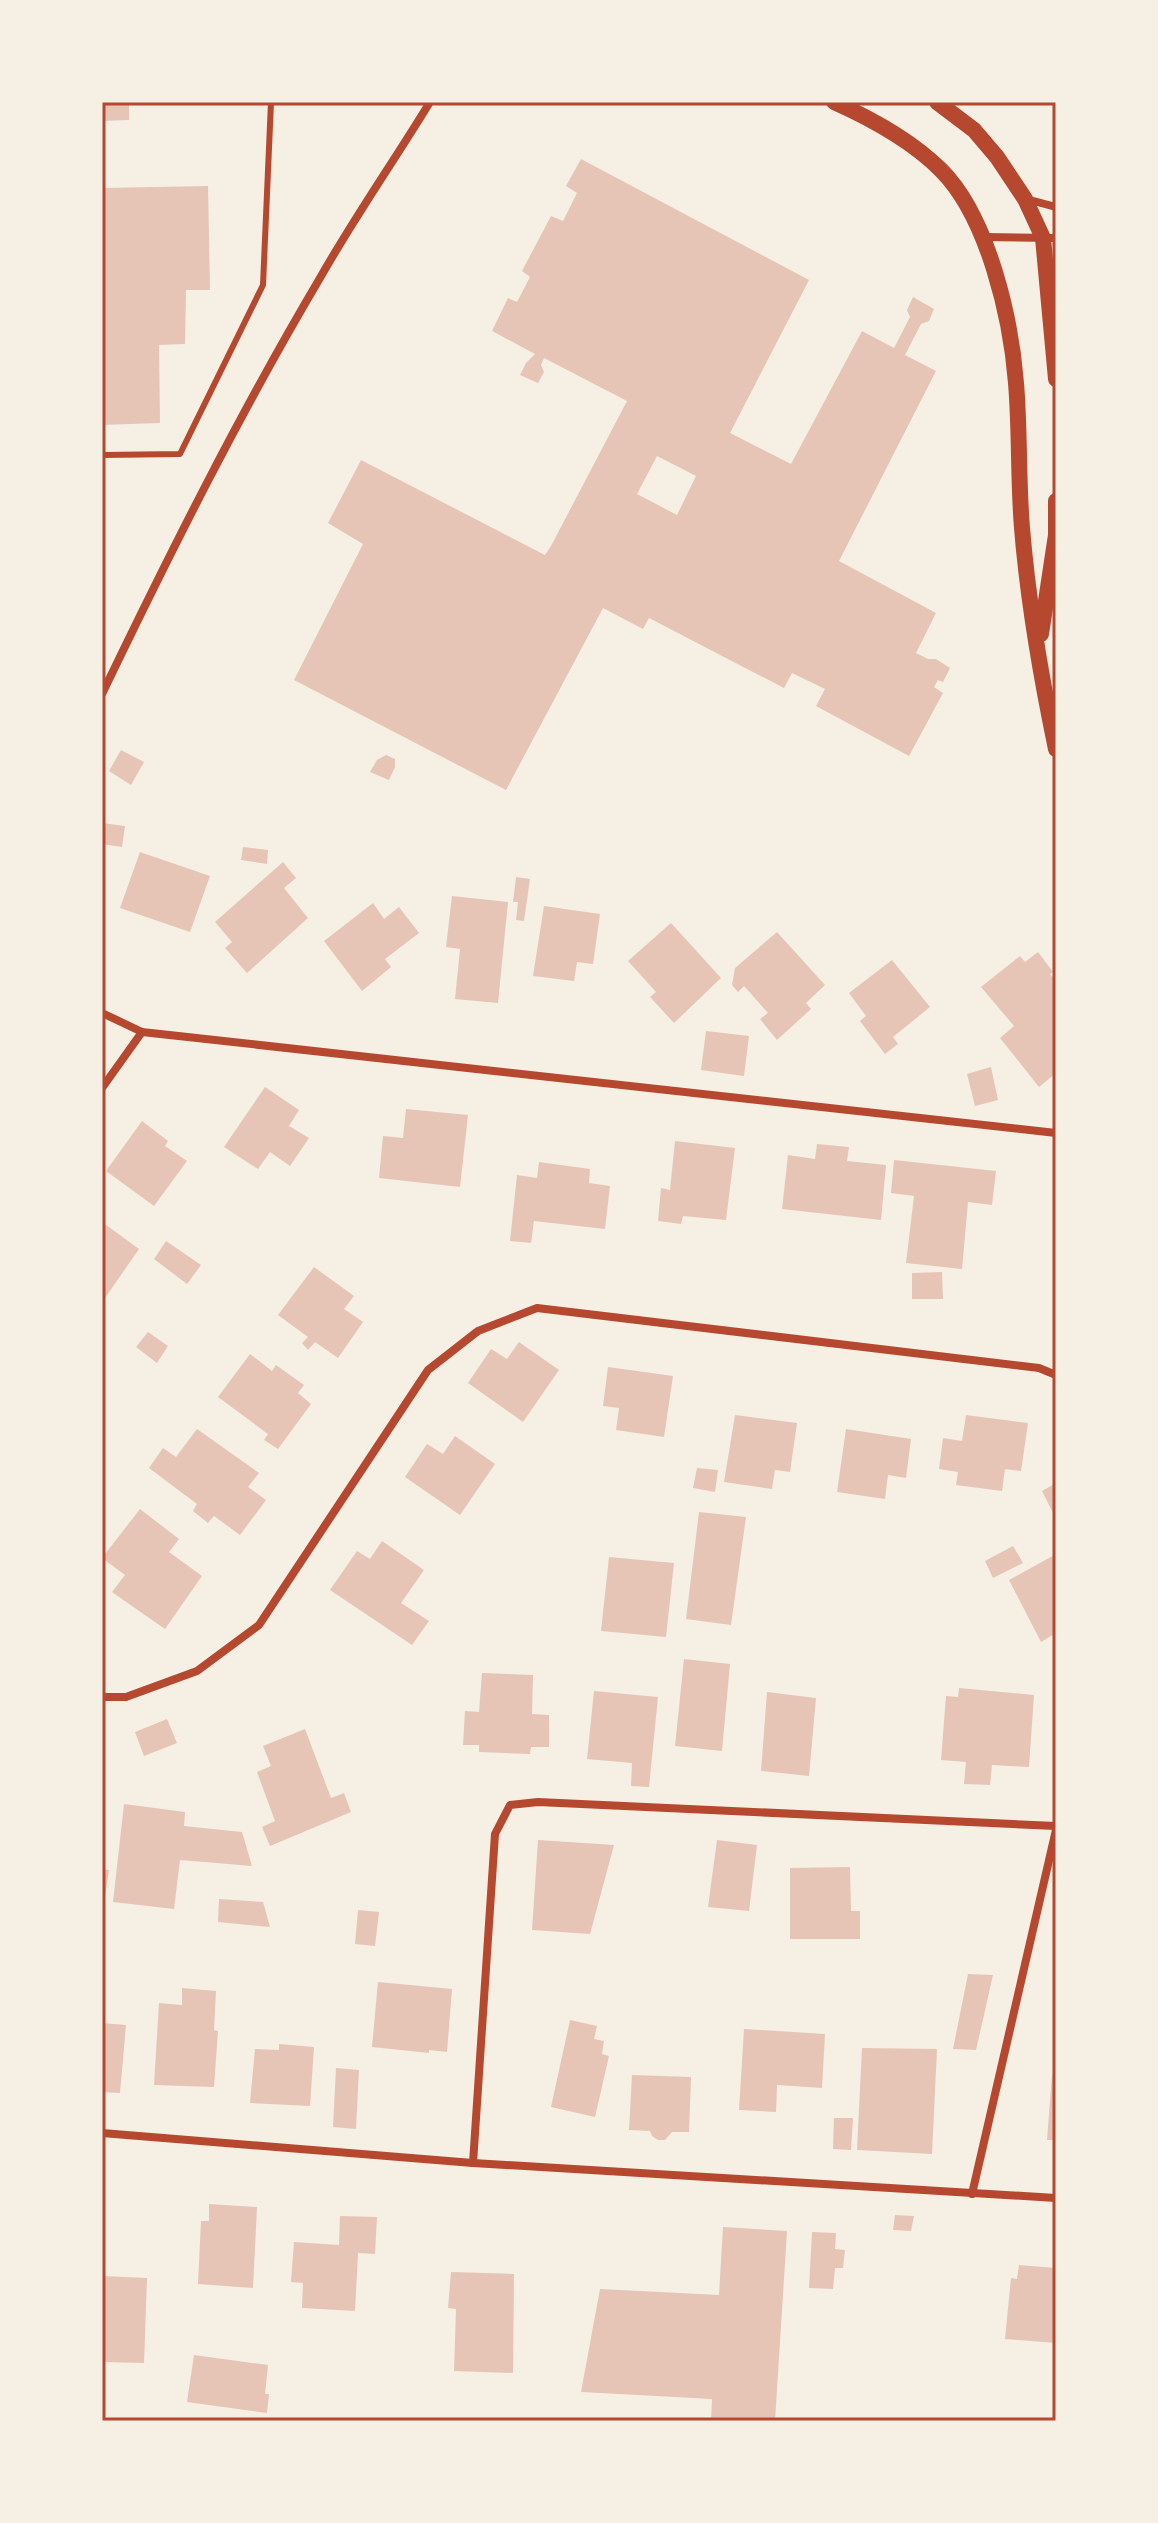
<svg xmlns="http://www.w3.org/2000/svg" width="1158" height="2523" font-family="Ubuntu,sans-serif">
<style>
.building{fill:#e6c5b7;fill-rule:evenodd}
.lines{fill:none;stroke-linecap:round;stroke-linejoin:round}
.service{stroke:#b5482f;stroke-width:6}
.minor{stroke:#b5482f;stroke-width:8}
.secondary{stroke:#b5482f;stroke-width:16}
.neatline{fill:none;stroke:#b5482f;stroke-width:3}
</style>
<rect width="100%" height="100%" fill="#f6efe4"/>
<g class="building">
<path d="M102,102H129V120L102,121Z"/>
<path d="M581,159L809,280L730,433L791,464L862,331L894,348L910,317L907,310L913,297L934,309L929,321L921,324L905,355L936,371L839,561L936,613L916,653L928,659H936L950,668L943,682L938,680L934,687L943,693L909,756L816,706L825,689L792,673L784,688L649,618L643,629L603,608L506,790L294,680L363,544L328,523L361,460L545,555L551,546L627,401L544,358L541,365L544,372L538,383L520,375L526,363L535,354L492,331L508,298L517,302L530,277L522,271L551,216L563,221L577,193L566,186ZM657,456L696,476L677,515L637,494Z"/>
<path d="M208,186L210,290H186L185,344L159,345L160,423L102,425V188Z"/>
<path d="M121,750L144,762L131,785L109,771Z"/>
<path d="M386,755L395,759V767L389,780L370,772L377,760Z"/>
<path d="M102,823L125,826L122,847L102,844Z"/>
<path d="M243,847L268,850L267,864L241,860Z"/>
<path d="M140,852L210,876L190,932L120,908Z"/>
<path d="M283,862L296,878L284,888L308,918L247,973L225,948L232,942L215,922Z"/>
<path d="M516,877L530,879L524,921L516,920L518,902H513Z"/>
<path d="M452,896L508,902L498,1003L455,999L460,949L446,947Z"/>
<path d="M373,903L384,919L399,907L419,933L385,959L391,967L362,991L324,941Z"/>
<path d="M544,906L600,914L593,964L577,962L574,981L533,976Z"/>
<path d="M671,923L721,978L674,1023L650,997L656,992L628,961Z"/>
<path d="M777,932L825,985L806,1003L811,1009L777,1040L760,1019L768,1013L744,986L738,992L732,985L735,968Z"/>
<path d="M1038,952L1053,972L1050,974L1056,981V1073L1039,1087L1000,1038L1014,1026L981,987L1020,956L1025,962Z"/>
<path d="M892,960L930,1007L893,1037L898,1044L885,1054L860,1021L866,1016L849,993Z"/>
<path d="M706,1031L749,1036L744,1076L701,1070Z"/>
<path d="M991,1067L998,1100L975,1106L967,1074Z"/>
<path d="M265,1087L299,1110L289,1126L309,1138L290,1166L270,1152L258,1169L224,1147Z"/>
<path d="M406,1109L468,1115L460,1187L379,1178L383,1136L403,1138Z"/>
<path d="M142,1121L168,1141L165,1146L187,1161L154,1206L106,1171Z"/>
<path d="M675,1141L735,1148L726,1220L683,1216L681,1224L658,1221L661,1188L670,1190Z"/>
<path d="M817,1144L849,1147L847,1161L886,1165L881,1220L782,1209L788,1155L815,1159Z"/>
<path d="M894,1160L996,1171L992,1205L968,1202L962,1269L906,1263L914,1196L891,1193Z"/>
<path d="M539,1162L590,1169L589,1183L610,1186L605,1229L534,1221L531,1243L510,1241L517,1175L537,1178Z"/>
<path d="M102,1222L139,1249L105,1298L102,1296Z"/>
<path d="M166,1241L201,1265L187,1284L154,1259Z"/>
<path d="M314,1267L354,1296L344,1309L363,1322L338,1358L315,1342L308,1350L302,1343L308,1337L278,1315Z"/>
<path d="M942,1272L943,1299H912V1273Z"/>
<path d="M148,1332L168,1346L157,1363L136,1347Z"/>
<path d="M519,1342L559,1370L523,1422L468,1383L491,1349L507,1359Z"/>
<path d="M250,1354L272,1371L276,1365L304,1385L298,1393L311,1404L278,1449L264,1440L268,1434L218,1397Z"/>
<path d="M608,1367L673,1376L664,1437L616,1430L619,1408L603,1406Z"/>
<path d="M735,1415L797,1423L790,1472L775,1470L772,1489L724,1482Z"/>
<path d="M966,1415L1028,1423L1021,1471L1005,1469L1002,1491L956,1485L958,1472L939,1469L943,1438L962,1441Z"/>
<path d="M197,1429L259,1473L248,1487L266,1500L240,1535L214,1516L208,1523L193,1511L197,1504L149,1468L163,1448L176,1457Z"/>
<path d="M846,1429L911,1439L906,1478L888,1475L885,1499L837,1492Z"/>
<path d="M455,1436L495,1464L460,1515L405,1477L427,1444L443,1454Z"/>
<path d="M697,1468L718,1470L715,1492L693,1488Z"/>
<path d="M1056,1483V1513L1054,1515L1042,1491Z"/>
<path d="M140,1509L179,1539L169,1552L202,1576L165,1629L112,1592L125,1575L102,1558Z"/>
<path d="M699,1512L746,1517L731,1625L686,1619Z"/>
<path d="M382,1541L424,1570L401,1603L429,1621L412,1645L330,1590L357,1551L370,1559Z"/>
<path d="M1013,1546L1023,1563L993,1578L985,1561Z"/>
<path d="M1056,1554V1633L1041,1642L1009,1580Z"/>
<path d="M609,1557L674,1563L666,1637L601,1631Z"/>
<path d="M684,1659L730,1664L722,1751L675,1746Z"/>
<path d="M482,1673L533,1675L532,1714L549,1715V1747H531L530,1754L479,1752V1745H463L465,1711L479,1712Z"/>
<path d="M959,1688L1034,1695L1029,1767L992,1765L990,1785L964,1784L966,1762L941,1760L946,1696L958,1697Z"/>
<path d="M594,1691L658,1697L649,1787L631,1786L632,1763L587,1759Z"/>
<path d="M767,1692L816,1698L809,1776L761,1771Z"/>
<path d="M167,1719L177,1743L144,1756L135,1732Z"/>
<path d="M305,1729L331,1798L344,1793L351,1812L270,1846L262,1827L275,1821L257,1772L271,1766L263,1746Z"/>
<path d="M124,1804L185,1812L184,1826L242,1832L252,1866L180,1860L174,1909L113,1902Z"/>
<path d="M538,1840L614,1845L590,1934L532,1930Z"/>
<path d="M717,1840L757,1845L749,1911L708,1907Z"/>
<path d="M850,1867L851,1911H860V1939H790V1868Z"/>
<path d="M102,1869L109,1870L104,1903H102Z"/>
<path d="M219,1899L263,1902L270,1927L218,1922Z"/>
<path d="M358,1910L379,1912L375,1946L355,1944Z"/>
<path d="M968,1974L993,1975L976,2050L953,2049Z"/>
<path d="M378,1982L452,1989L447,2052L429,2050V2053L372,2047Z"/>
<path d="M182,1988L216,1991L214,2030L218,2031L214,2087L154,2085L159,2003L182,2005Z"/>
<path d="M570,2020L597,2026L594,2039L604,2041L602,2054L609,2056L595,2117L551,2107Z"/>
<path d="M102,2023L126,2025L120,2093L102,2092Z"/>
<path d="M744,2029L825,2034L822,2088L777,2085L776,2112L739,2110Z"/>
<path d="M279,2044L314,2047L310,2106L250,2103L255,2049L279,2050Z"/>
<path d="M862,2048L937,2049L932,2154L857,2150Z"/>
<path d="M336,2068L359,2070L356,2129L333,2127Z"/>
<path d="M632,2075L691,2077L689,2132H672L665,2140H658L652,2136L650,2131L629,2130Z"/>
<path d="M1052,2075H1056V2140H1047Z"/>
<path d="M834,2118H853L851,2150L833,2149Z"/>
<path d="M209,2204L257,2207L253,2288L198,2284L201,2221H209Z"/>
<path d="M895,2215L914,2216L911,2231L893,2230Z"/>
<path d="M340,2216L377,2217L375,2254L358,2253L355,2311L302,2308L303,2283L291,2282L294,2242L339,2245Z"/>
<path d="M723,2227L787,2231L775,2421H711L712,2399L581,2392L600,2289L719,2295Z"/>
<path d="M812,2232L836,2233L835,2249L845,2250L843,2268H835L833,2289L809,2288Z"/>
<path d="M1019,2265L1056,2268V2343L1005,2339L1011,2278L1017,2279Z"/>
<path d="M451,2272L514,2274L513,2373L454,2371L456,2309L448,2308Z"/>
<path d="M102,2276L147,2278L144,2363L102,2362Z"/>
<path d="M194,2355L268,2365L265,2394H269L267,2413L187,2402Z"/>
</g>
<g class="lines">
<path class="service" d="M102,455L180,454L263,285L271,102"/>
<g class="minor">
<path d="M1026,199L1056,207"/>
<path d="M984,237L1056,238"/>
<path d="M102,694C170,553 240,413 320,278C354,218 394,161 430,102"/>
<path d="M102,1013L142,1032L1056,1133"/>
<path d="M102,1088L142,1032"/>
<path d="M102,1697H126L197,1671L259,1625L428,1370L478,1331L537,1308L1039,1368L1056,1375"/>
<path d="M102,2133L473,2163L1056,2198"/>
<path d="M473,2163L495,1834L510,1805L538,1802L1056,1826"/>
<path d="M972,2194L1056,1830"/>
</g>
<g class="secondary">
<path d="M834,102C872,119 911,140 941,170C988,217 1011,318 1016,383C1020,431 1018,480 1022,528C1028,602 1041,677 1056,749"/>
<path d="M937,102L974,130L997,157L1025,199L1043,238L1056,379"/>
<path d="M1041,634L1056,535V501"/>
</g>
</g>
<rect width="1158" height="2523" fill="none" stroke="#f6efe4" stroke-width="208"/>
<rect x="104" y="104" width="950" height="2315" class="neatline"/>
</svg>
